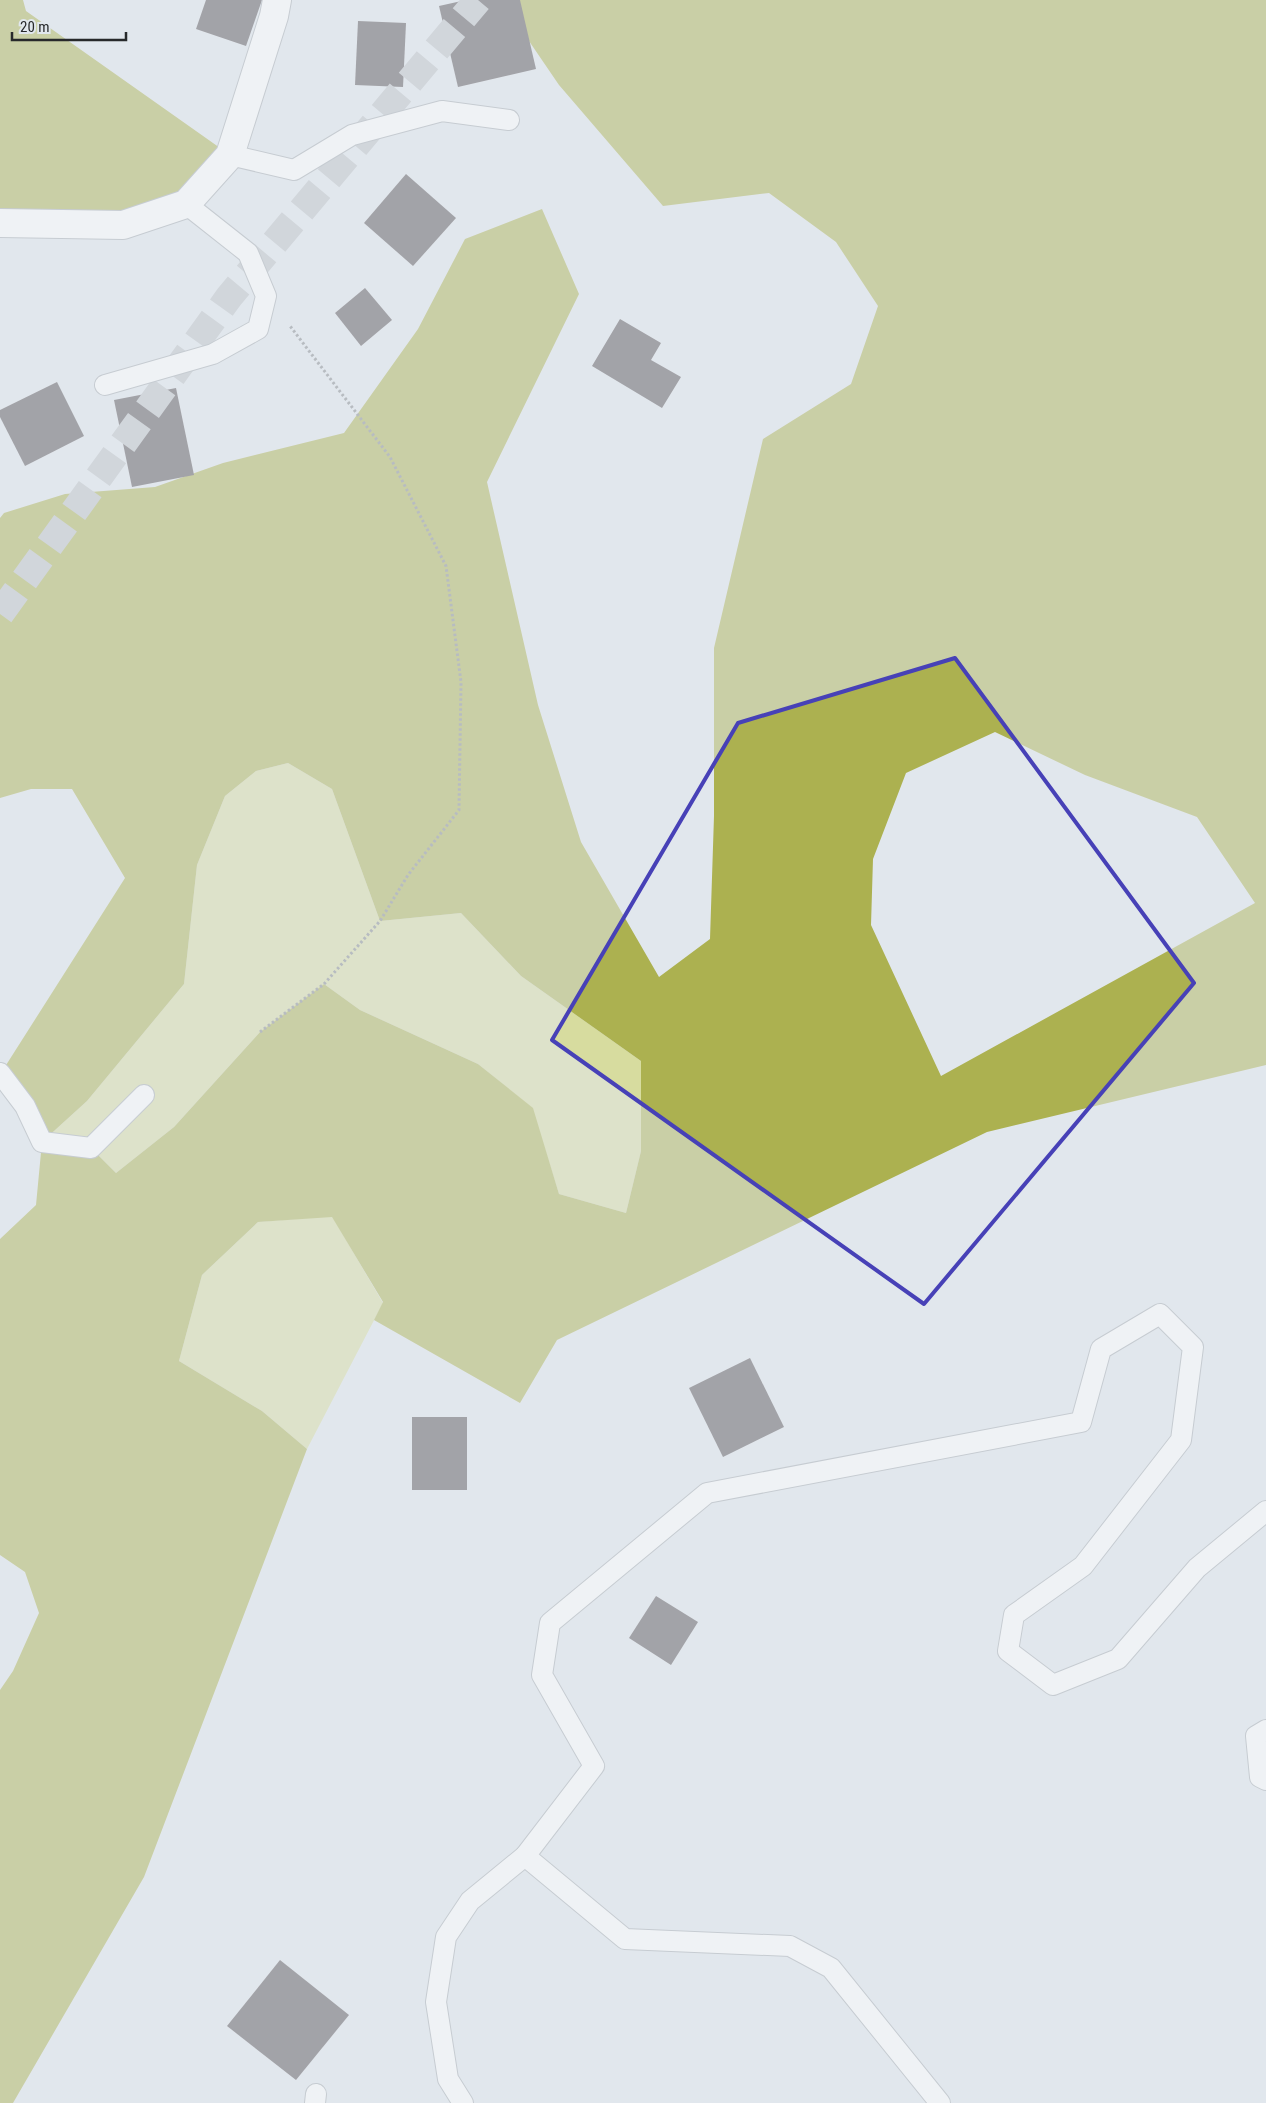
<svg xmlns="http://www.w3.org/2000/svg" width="1266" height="2103" font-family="'Roboto Condensed',sans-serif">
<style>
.green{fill:#d7dc9f}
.forest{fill:#acb150;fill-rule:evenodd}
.building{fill:#565054}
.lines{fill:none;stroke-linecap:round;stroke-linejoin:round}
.highway-tunnel{stroke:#bcc1c6;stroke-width:28;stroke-dasharray:28 14;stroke-linecap:butt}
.lane-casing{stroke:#a5abb1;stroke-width:22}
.street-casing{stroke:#a5abb1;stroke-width:30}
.path{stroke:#84888d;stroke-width:3;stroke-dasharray:2.5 2.5;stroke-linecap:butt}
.lane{stroke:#fff;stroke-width:20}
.street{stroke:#fff;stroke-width:28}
.marked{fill:none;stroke:#4741b7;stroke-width:4;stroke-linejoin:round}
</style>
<rect width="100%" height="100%" fill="#e1e7ed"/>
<g class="green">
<path d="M288,763L332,789L380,921L461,913L521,976L641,1061V1151L626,1213L559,1194L532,1108L478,1064L360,1010L324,984L260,1032L174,1127L116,1173L91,1148L42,1142L87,1101L184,984L197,865L225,796L256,771Z"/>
<path d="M332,1216L383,1303L307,1449L262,1411L179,1361L202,1275L258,1222Z"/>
</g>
<g class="forest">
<path d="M0,0H23L26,11L230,155L186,204L123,225L0,223Z"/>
<path d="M501,0H1266V1065L987,1132L557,1340L520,1403L374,1320L383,1302L332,1217L258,1222L202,1275L179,1361L262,1411L307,1449L144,1877L13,2103H0V1690L13,1671L39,1613L25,1572L0,1555V1239L36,1205L42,1142L1,1073L125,878L72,789H31L0,798V518L4,513L65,494L155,487L223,463L344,433L418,329L465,239L542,209L579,294L487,482L538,705L581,842L659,977L710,939L714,816V648L763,439L851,384L878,306L836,242L769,193L663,206L559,85ZM995,732L1085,775L1197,817L1255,903L941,1076L871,925L873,859L906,773ZM288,763L332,789L380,921L461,913L521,976L641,1061V1151L626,1213L559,1194L533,1108L478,1064L360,1010L324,984L260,1032L174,1127L116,1173L91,1148L43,1141L87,1101L184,984L197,865L225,796L256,771Z"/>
</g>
<g class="building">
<path d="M206,0H262L246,46L196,29Z"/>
<path d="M466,0H520L536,69L458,87L439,6Z"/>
<path d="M358,21L406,23L403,87L355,85Z"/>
<path d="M406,174L456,218L413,266L364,223Z"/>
<path d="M365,288L392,320L361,346L335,313Z"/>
<path d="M620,319L661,343L651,360L681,377L662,408L592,366Z"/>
<path d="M57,382L84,436L25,466L0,417V410Z"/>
<path d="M176,388L194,475L132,487L114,400Z"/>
<path d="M750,1358L784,1427L723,1457L689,1388Z"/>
<rect x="412" y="1417" width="55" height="73"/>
<path d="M656,1596L698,1622L671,1665L629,1638Z"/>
<path d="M280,1960L349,2015L296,2080L227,2026Z"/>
</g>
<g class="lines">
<path class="highway-tunnel" d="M0,614L229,297L478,0"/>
<g class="lane-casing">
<g id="lane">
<path d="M230,155L294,170L352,135L442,111L509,120"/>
<path d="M105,385L213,354L258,329L266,296L248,253L186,204"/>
<path d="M0,1073L25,1106L42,1142L91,1148L144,1095"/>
<path d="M1266,1730L1256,1736L1260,1777L1266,1780"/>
<path d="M315,2103L316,2094"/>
<path d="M463,2103L448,2079L436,2002L446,1937L470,1901L525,1856"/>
<path d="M940,2103L831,1968L790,1946L625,1939L525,1856L594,1766L542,1675L550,1623L707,1493L1081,1422L1101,1349L1160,1314L1193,1347L1181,1440L1083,1566L1014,1615L1008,1651L1053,1685L1118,1659L1197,1568L1266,1511"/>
</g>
</g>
<g class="street-casing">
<path id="street" d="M0,223L123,225L186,204L230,155L274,16L277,0"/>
</g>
<path class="path" d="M260,1032L324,984L380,921L408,875L459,810L461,682L446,566L390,457L290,326"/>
<use href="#lane" class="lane"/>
<use href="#street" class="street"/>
</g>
<path d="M0 0H1266V2103H0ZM955,658L1194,983L924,1304L552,1040L738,723Z" fill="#e1e7ed" fill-opacity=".55" fill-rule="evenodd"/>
<path class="marked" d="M955,658L1194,983L924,1304L552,1040L738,723Z"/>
<path d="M12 32v8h114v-8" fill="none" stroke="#27292b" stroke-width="2.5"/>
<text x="20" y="32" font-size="15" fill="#27292b" stroke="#e1e7ed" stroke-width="4" paint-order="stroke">20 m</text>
</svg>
